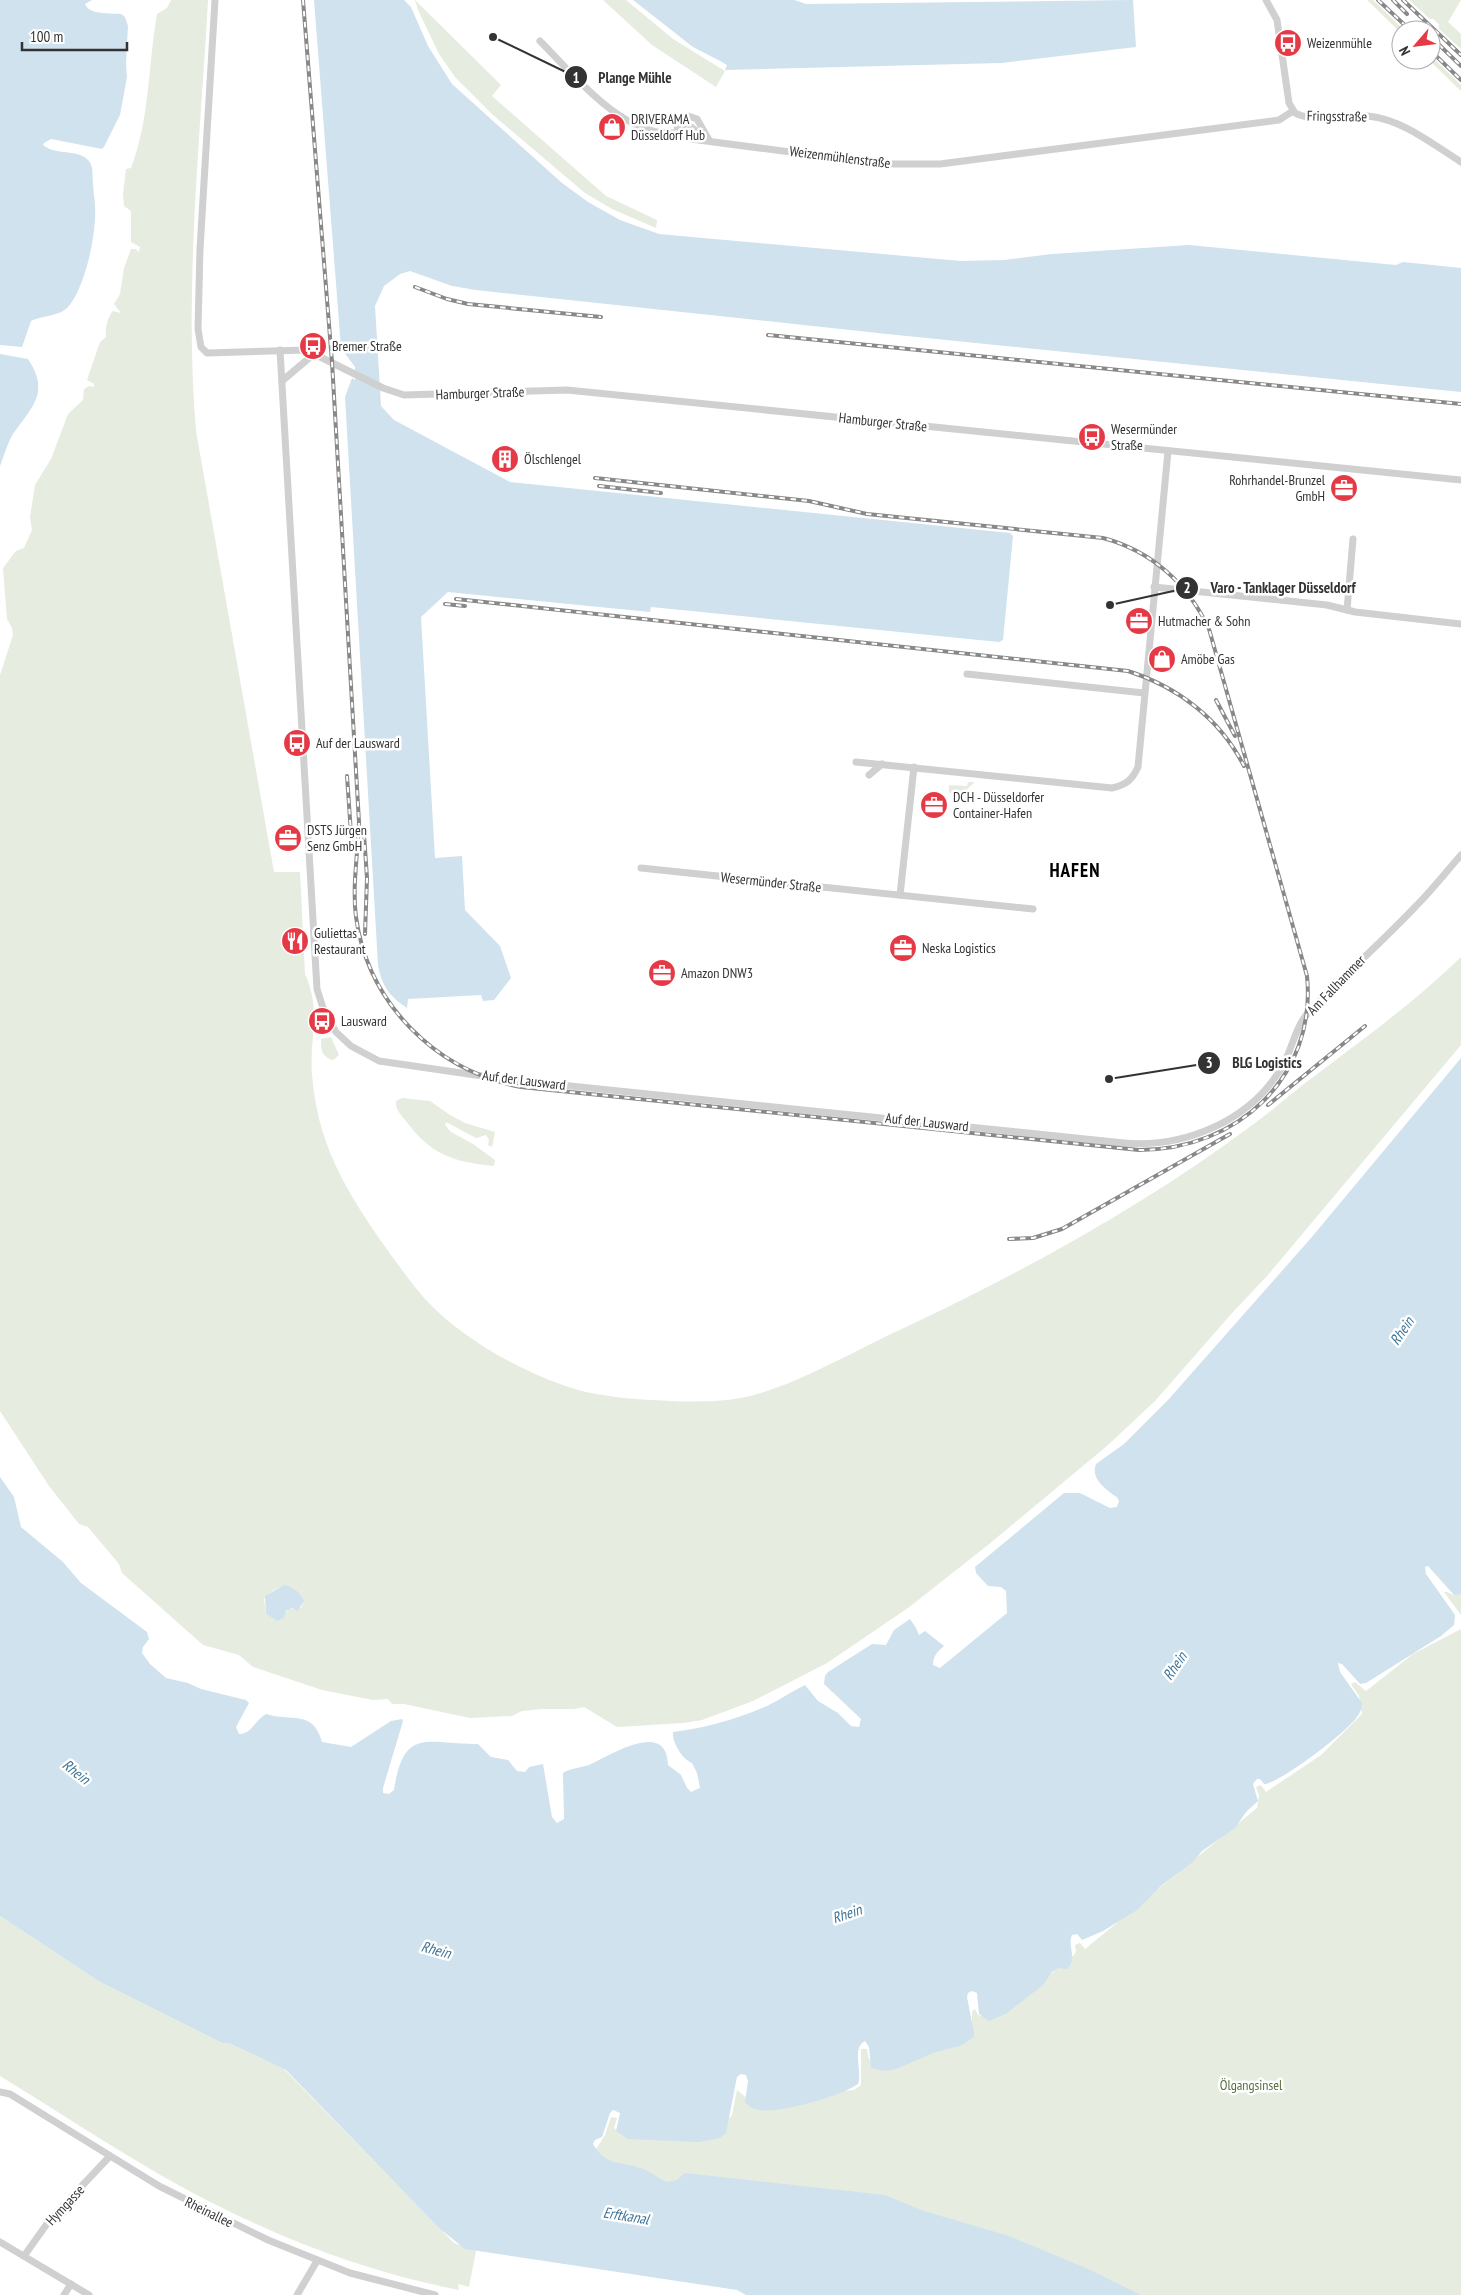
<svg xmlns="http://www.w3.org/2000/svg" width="1461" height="2295" font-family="'PT Sans Narrow',sans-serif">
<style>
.green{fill:#e6ecdf;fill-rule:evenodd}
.water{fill:#cfe2ee}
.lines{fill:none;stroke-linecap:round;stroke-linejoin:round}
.minor{stroke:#d0d0d0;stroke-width:7}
.rail-casing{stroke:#888;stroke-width:4}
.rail{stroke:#fff;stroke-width:2;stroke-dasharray:5.5;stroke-linecap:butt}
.labels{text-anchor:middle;stroke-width:5;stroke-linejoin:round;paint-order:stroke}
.poi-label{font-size:14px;fill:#333;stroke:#fff;text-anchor:start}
.street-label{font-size:14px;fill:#333;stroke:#fff}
.park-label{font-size:14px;fill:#56703f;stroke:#fff}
.water-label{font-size:15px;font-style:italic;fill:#3f7597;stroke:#fff}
.district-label{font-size:19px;font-weight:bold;letter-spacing:1px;fill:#000;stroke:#fff}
.leader{fill:none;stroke:#333;stroke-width:2}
.callout-dot{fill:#333;stroke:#fff;stroke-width:2}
.mark-label{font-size:15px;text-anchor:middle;font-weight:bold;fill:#fff}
.callout-label{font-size:15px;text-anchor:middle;font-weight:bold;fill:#333;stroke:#fff;stroke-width:5;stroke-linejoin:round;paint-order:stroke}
</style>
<rect width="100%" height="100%" fill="#fff"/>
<g class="green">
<path d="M171,0H208C200,143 184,288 196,431L274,872H300L305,974C322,1012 309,1037 312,1074C317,1143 345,1189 383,1244C397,1263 410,1282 426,1300C464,1341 531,1378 586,1392C614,1398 643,1400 671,1401C695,1402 718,1402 741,1398C788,1389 847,1355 891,1334C1018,1275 1143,1207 1255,1123C1276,1108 1295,1090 1316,1075C1366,1037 1416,1001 1461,957V1045L1267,1276L1233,1312L1155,1401L1108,1445L988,1545L908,1608L827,1663L753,1701L702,1720L683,1723L617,1727L584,1707L574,1709H541L522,1711L512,1716L470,1718L404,1704H392L388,1699L373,1700L322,1690L253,1667L239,1655L203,1645L122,1573L119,1564L88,1527L79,1524L49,1486L0,1411V675L13,635L12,628L7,619L3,568L16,551L24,548L32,530L30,517L35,485L51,459L68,414L83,400L84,389L89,386L94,387V384L87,380L100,342L106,337C105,329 107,318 113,311L121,313L114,304L120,294L124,268L131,249H136L139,252L140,247L131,242V211L124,206L123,194L126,169L131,168C150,119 148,65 157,14L167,8ZM281,1587H292C300,1594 306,1598 301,1608L289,1609L277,1621L266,1614L264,1599L272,1591Z"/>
<path d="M415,0L501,85L492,96L606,196L657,220L656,228L612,209L585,193L493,115L455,77L439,54L418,10Z"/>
<path d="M603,0H626L673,39L725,71L716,87L652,45Z"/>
<path d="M1367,0H1373L1404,30H1401V33Z"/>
<path d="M1409,0H1461L1448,22L1461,34V49L1439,29V24L1433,19H1430Z"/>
<path d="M1431,56L1461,85V91L1429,60H1431Z"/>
<path d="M968,782H975L957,798L949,792V785L967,786Z"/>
<path d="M331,1037L339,1055L333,1060C321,1057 321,1049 321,1039Z"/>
<path d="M402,1098L430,1101L450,1115L465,1123L495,1132L492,1147L488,1145L489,1140L486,1135L476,1138L446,1122L445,1125L451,1132L473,1144L495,1160L494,1166C454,1162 431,1155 406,1121C401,1115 395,1109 396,1101Z"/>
<path d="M1444,1592H1447L1454,1595L1461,1593V1615Z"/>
<path d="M1461,1629V2295H1116L685,2191L591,2157L605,2135L611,2117L617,2118L614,2128L619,2132L726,2122L732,2115L737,2090L749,2100L854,2090L861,2085V2049H867L869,2059L878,2065L972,2027V2011L975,2009L978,2015L981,2016L1025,1995L1074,1955L1076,1951L1075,1945L1080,1943L1085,1949L1257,1808L1259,1795L1256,1787L1261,1785L1266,1792L1321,1755L1362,1714L1359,1696L1351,1684L1355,1682L1366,1691L1413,1654Z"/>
<path d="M0,1916L100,1982L222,2043L231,2044L284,2069L454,2243L476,2251L469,2287L458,2284L459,2290C354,2270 254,2228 162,2176C107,2144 54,2109 0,2076Z"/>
</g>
<g class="water">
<path d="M0,0H92L85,4C89,15 110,13 121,14L125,17L128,26L126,64L127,77L120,115L104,147L102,149L51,139L44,143L43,145C55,156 78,148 89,161C94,168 92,176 93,183C93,191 95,199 95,206C97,232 85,290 67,308C59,316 41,316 31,321L22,347L0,345Z"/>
<path d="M314,0H404L411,7L428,46L452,84L562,183L588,202L620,220L659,234L961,261L1004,260L1052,254L1189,245L1396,265L1403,262L1461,268V392L887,334L476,290L452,286L410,271L400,274L384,286L375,306L381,406L394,420L510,482L1010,533L1013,536L1003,640L999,642L651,607L650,612L448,592L421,617L435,858L462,856L465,910L500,946L511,978L494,1000L483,1001L481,995L408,999L407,1008C390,997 381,985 378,965L345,397L352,378L355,380V367L341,348Z"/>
<path d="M633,0H794L806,4L1133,0L1136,47L1002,63L725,70L727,65L722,62L693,47Z"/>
<path d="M0,354L28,359C50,392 33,406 13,434C7,444 4,456 0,466Z"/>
<path d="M1461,1058V1594L1454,1595L1428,1566L1425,1567L1426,1574L1455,1615L1454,1625L1441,1636L1366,1683L1360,1684L1342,1664L1338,1663L1340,1672L1362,1703C1362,1708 1360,1713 1357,1717C1348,1731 1279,1784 1264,1784L1260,1779H1257L1253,1784L1258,1801L1246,1812L1235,1828L1202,1851L1194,1861L1162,1885L1137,1910L1103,1931L1082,1940L1077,1934L1072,1935C1067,1946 1078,1959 1067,1969L1059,1968L1052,1972L1043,1985L1007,2013L989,2021L979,2014L977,1993L972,1991L968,1993L967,1997L974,2033V2037L962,2045L933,2053L896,2069L883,2071L871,2068L869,2047L865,2041C851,2048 863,2072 858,2084C842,2096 772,2116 755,2109C751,2108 748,2105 745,2102L748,2081L746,2075L741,2074L737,2077L726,2133L720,2138L699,2142L628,2139L616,2131L620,2113L613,2110L610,2113L602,2137L595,2140L593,2144C606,2166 620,2161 640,2168C651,2171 658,2179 668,2182L677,2180L685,2173L885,2195L924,2211L1009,2236L1086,2268L1141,2295H746L737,2290L465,2249L439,2228L286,2070L231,2044L222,2043L100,1982L0,1916V1477L14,1497L21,1527L63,1562L81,1583L147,1632L149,1639L143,1647L142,1653L150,1664L166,1678L188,1683L201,1689L246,1700L249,1703L236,1727L239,1734C252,1734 255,1720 266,1714C291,1722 313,1709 322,1742L351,1747L391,1721L402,1719L403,1721L383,1788V1793L389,1794L394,1790C404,1725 428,1745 478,1744L491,1757L508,1760L517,1771L525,1772L529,1767L543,1764L552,1817L557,1823L564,1819L563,1773C571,1768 580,1768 589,1765C609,1756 667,1718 668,1765L681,1775L687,1788L691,1792L700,1788L697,1773L692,1763C682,1759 672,1742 673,1732C706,1728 737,1719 767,1706C780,1700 792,1691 805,1685L818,1701L838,1713L851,1726L859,1727L861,1719L824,1684L825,1676L828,1672L872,1644L886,1645L894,1630L910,1619L916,1628L919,1635L925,1631L944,1646C938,1651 933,1656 933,1665L940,1668L1007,1613L1006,1591L1001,1587L988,1586L976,1573L975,1567L1064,1493H1080L1110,1508L1117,1507L1119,1501L1117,1497C1106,1490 1090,1478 1096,1464L1124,1444L1168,1400L1311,1238Z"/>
<path d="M284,1585C293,1586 301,1593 304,1601L298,1611L292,1608L286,1611L284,1618L277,1621L266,1614L265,1596Z"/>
</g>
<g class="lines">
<g class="minor">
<path d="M215,0L200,249L198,329L201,347L207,353L306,350L383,388L404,395L567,390L1461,480"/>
<path d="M1266,0L1277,20L1289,103L1295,113C1312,123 1348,113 1368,116C1404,120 1432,144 1461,162"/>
<path d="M540,41C573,74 622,136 673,133C678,133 686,129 691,127L704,137"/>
<path d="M709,140L697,119L688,116L679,122L677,127L681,134L691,139L881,164H940L1279,120L1293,111"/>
<path d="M280,350L317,989L324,1011L336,1032L351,1046L379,1061L503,1079L1124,1143C1185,1148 1250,1121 1282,1067C1292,1050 1295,1027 1308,1013C1343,976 1381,943 1416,906C1432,890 1446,872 1461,855"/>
<path d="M282,381L315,353"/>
<path d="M1154,587L1327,605L1355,612L1461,624"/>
<path d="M1347,610L1353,539"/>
<path d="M967,674L1144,693"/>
<path d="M856,762L1112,788C1126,785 1132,780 1138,767L1168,451"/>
<path d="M869,775L882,764"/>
<path d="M641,868L1033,909"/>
<path d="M900,895L914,767"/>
<path d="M0,2092L10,2094L159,2186L268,2240L350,2273L435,2295"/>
<path d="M0,2242L89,2295"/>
<path d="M24,2256L49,2221L110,2156"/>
<path d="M64,2295L71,2284"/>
<path d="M297,2295L317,2261"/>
</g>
<g class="rail-casing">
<g id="rail">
<path d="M303,0L332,362L359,822C358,854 352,885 356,917C368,1004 436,1071 521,1087L1139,1150C1237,1150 1317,1077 1307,976L1209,629C1188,584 1152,551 1103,538L867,514L809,501L595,478"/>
<path d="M1378,0L1410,30"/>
<path d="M1393,0L1407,14"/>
<path d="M1403,0L1461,55"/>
<path d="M1431,37L1461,66"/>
<path d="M1431,51L1461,80"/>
<path d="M415,287L447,299L468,304L601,317"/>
<path d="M768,335L1461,404"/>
<path d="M599,486L661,493"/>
<path d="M456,599L1128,671C1178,687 1220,719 1244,766"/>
<path d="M445,604L465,606"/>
<path d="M1216,700L1235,736"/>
<path d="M347,776L352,848"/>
<path d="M364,834L367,878L365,934"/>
<path d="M1268,1105L1365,1026"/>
<path d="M1009,1239L1033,1238L1062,1229L1230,1134"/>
</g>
</g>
<use href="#rail" class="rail"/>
</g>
<defs>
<g id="bus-disc" transform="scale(1.4375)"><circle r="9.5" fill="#e63946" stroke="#fff"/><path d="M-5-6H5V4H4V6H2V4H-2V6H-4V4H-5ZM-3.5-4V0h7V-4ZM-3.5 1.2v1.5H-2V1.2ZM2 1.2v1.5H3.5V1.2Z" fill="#fff"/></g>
<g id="shop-disc" transform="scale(1.4375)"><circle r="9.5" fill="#e63946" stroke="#fff"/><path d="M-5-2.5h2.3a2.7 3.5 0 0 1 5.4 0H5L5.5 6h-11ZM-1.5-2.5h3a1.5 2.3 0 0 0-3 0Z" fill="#fff"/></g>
<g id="building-disc" transform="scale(1.4375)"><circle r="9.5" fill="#e63946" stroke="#fff"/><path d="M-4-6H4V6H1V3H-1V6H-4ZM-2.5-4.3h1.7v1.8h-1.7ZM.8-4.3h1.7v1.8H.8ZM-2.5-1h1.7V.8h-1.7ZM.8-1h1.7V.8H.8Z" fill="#fff"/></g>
<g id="office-disc" transform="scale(1.4375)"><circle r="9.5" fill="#e63946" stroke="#fff"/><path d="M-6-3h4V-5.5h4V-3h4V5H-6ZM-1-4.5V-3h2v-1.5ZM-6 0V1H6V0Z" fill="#fff"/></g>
<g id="restaurant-disc" transform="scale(1.4375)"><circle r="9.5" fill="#e63946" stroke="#fff"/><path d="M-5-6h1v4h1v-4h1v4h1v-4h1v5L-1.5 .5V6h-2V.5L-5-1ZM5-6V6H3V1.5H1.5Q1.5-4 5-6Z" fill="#fff"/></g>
</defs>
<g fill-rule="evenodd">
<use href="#bus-disc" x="1288" y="43"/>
<use href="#shop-disc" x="612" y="127"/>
<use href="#bus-disc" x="313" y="346"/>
<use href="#bus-disc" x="1092" y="437"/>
<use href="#building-disc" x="505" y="459"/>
<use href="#office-disc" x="1344" y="488"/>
<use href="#office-disc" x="1139" y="621"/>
<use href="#shop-disc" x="1162" y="659"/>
<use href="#bus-disc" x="297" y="743"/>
<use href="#office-disc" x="934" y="805"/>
<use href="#office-disc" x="288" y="838"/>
<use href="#restaurant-disc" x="295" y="941"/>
<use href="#office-disc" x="903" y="948"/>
<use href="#office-disc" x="662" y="973"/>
<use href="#bus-disc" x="322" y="1021"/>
</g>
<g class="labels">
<g class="poi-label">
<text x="1307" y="48">Weizenmühle</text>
<text x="631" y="124">DRIVERAMA<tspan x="631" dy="16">Düsseldorf Hub</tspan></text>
<text x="332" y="351">Bremer Straße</text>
<text x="1111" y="434">Wesermünder<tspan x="1111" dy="16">Straße</tspan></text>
<text x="524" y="464">Ölschlengel</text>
<text x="1325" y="485" text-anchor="end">Rohrhandel-Brunzel<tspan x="1325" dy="16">GmbH</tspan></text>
<text x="1158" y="626">Hutmacher &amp; Sohn</text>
<text x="1181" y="664">Amöbe Gas</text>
<text x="316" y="748">Auf der Lausward</text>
<text x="953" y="802">DCH - Düsseldorfer<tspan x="953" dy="16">Container-Hafen</tspan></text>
<text x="307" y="835">DSTS Jürgen<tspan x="307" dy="16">Senz GmbH</tspan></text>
<text x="314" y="938">Guliettas<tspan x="314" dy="16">Restaurant</tspan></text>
<text x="922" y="953">Neska Logistics</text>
<text x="681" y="978">Amazon DNW3</text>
<text x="341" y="1026">Lausward</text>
</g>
<g class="street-label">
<text transform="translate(1337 116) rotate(1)" y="5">Fringsstraße</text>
<text transform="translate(840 157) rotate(7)" y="5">Weizenmühlenstraße</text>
<text transform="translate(480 393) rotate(-2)" y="5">Hamburger Straße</text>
<text transform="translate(883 422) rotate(6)" y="5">Hamburger Straße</text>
<text transform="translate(771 882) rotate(6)" y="5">Wesermünder Straße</text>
<text transform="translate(1336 985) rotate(-46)" y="5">Am Fallhammer</text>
<text transform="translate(524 1080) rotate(7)" y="5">Auf der Lausward</text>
<text transform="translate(927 1122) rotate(6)" y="5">Auf der Lausward</text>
<text transform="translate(65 2205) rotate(-47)" y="5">Hymgasse</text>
<text transform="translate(209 2212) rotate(26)" y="5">Rheinallee</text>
</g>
<g class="park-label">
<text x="1251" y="2090">Ölgangsinsel</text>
</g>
<g class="water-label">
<text transform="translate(1402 1331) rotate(-56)" y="5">Rhein</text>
<text transform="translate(1175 1666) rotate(-56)" y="5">Rhein</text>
<text transform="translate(76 1772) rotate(38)" y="5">Rhein</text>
<text transform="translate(847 1914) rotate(-19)" y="5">Rhein</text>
<text transform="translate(436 1950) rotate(15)" y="5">Rhein</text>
<text transform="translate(626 2216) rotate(9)" y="5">Erftkanal</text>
</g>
<g class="district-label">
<text x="1075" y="877">HAFEN</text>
</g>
</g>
<path class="leader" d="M493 37L576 77M1110 605L1187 588M1109 1079L1209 1063"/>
<g class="callout-dot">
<circle cx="493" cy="37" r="5"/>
<circle cx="1110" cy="605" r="5"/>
<circle cx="1109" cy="1079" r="5"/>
<circle cx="576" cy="77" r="12"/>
<circle cx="1187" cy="588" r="12"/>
<circle cx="1209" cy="1063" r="12"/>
</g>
<g class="mark-label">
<text x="576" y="83">1</text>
<text x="1187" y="593">2</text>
<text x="1209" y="1068">3</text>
</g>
<g class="callout-label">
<text x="635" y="83">Plange Mühle</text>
<text x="1283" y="593">Varo - Tanklager Düsseldorf</text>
<text x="1267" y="1068">BLG Logistics</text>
</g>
<g transform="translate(1416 45) rotate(242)"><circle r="24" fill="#ffffff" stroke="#adadad"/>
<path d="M0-4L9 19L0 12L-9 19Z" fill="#e63946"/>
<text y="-8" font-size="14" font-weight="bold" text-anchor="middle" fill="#333333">N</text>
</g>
<path d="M22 42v8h105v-8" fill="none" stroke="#333333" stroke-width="2.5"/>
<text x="30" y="42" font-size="15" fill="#333333" stroke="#ffffff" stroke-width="4" paint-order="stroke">100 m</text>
</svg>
